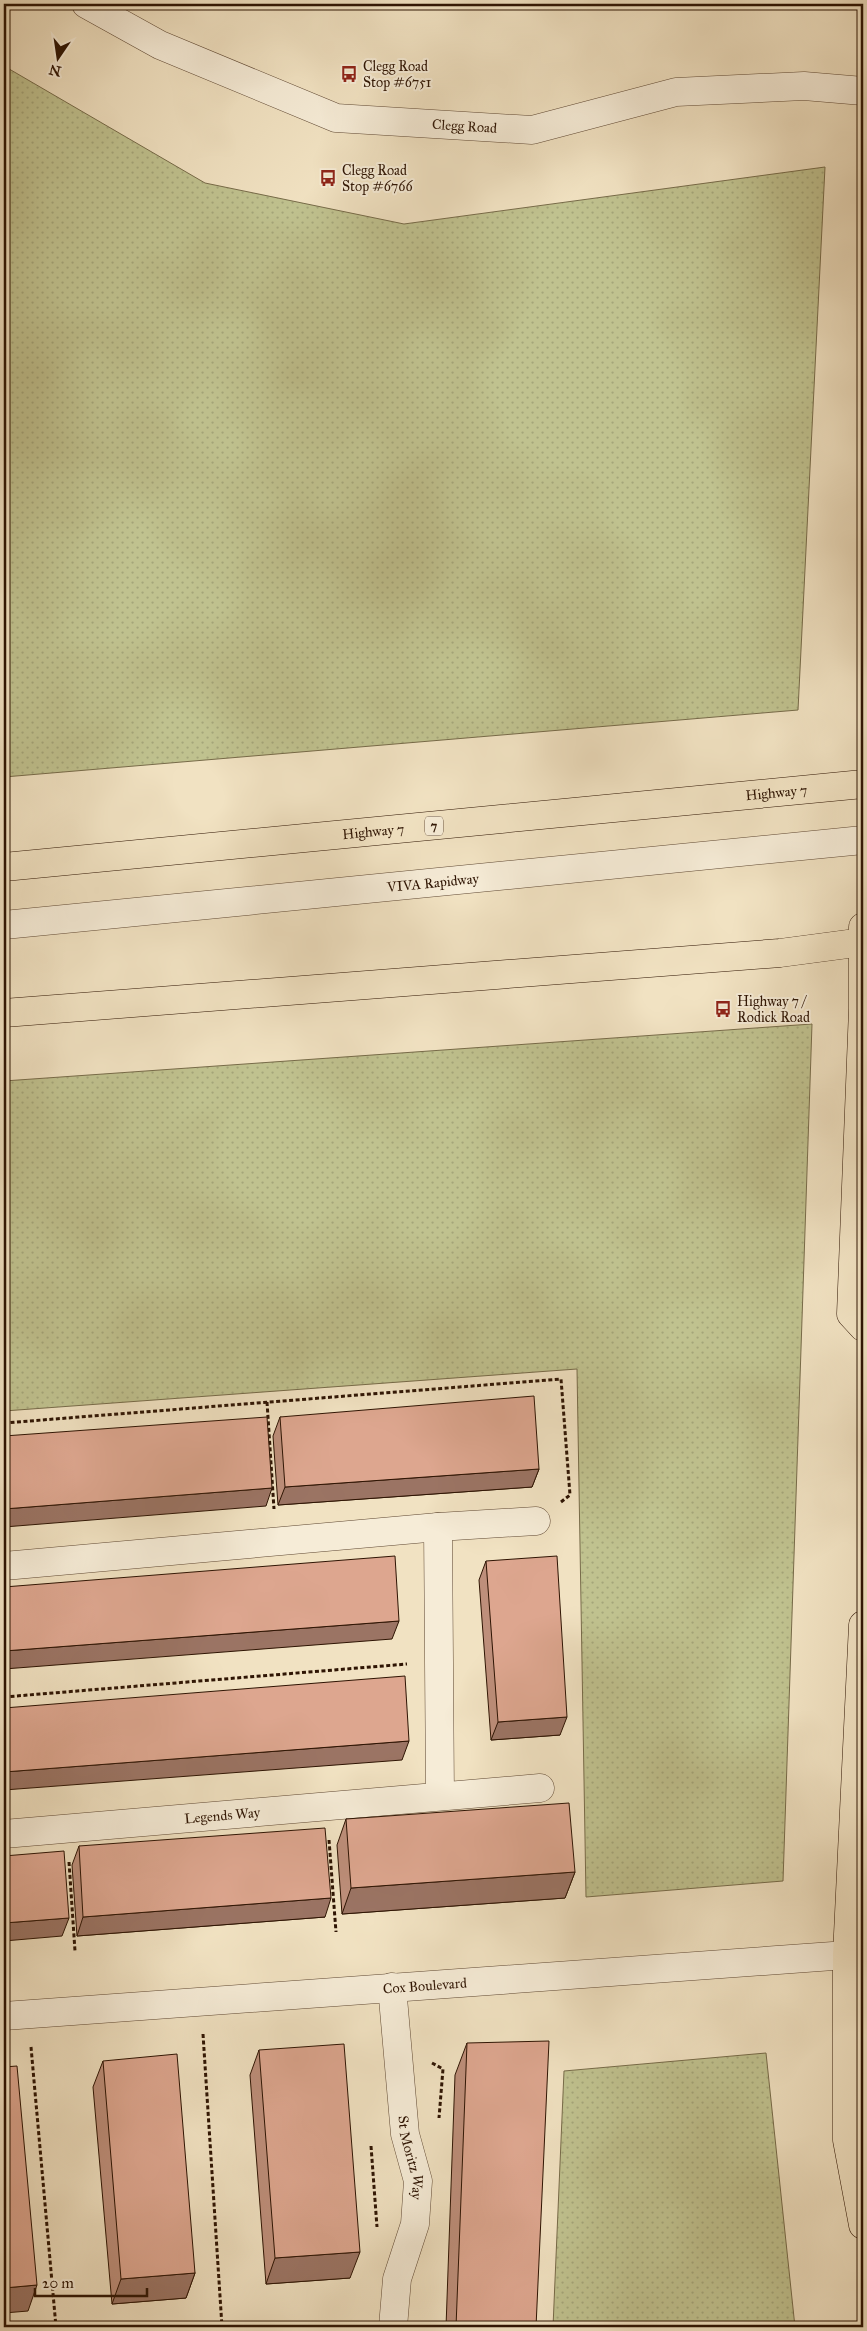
<svg xmlns="http://www.w3.org/2000/svg" width="867" height="2331" font-family="'IM FELL Great Primer',serif">
<style>
.grass{fill:url(#grass-dots);stroke:#776b49}
.lines{fill:none;stroke-linecap:round;stroke-linejoin:round}
.minor-casing{stroke:#5f4833;stroke-width:29}
.major-casing{stroke:#2e1403;stroke-width:29}
.path{stroke:#2e1403;stroke-width:3;stroke-dasharray:4 2.5;stroke-linecap:butt}
.minor{stroke:#f6ecd7;stroke-width:28}
.major{stroke:#f1e2c2;stroke-width:28}
.wall{fill:#be8f7b;stroke:#2e1403}
.shaded-wall{fill:#9b7464;stroke:#2e1403}
.building{fill:#dda68f;stroke:#2e1403}
.labels{text-anchor:middle;stroke-width:4;stroke-linejoin:round;paint-order:stroke}
.shield{fill:#f6ecd7;stroke:#6a5543;stroke-width:1}
.shield-label{font-size:12px;font-weight:bold;fill:#2e1403}
.poi-label{font-size:14px;fill:#2e1403;stroke:#f6ecd7;text-anchor:start}
.street-label{font-size:14px;fill:#2e1403;stroke:#f6ecd7}
</style>
<defs>
<pattern id="grass-dots" width="8" height="8" patternUnits="userSpaceOnUse" patternTransform="scale(1.25)"><rect width="8" height="8" fill="#c0c28f"/><path d="M2 2h.1M6 6h.1" fill="none" stroke="#a5a67a" stroke-width="1.8" stroke-linecap="round"/></pattern>
</defs>
<rect width="100%" height="100%" fill="#f1e2c2"/>
<filter id="stains"><feTurbulence type="fractalNoise" baseFrequency=".004" numOctaves="4"/><feColorMatrix values="0 0 0 0 .2 0 0 0 0 .09 0 0 0 0 .02 0 0 0 .5 -.17"/></filter>
<radialGradient id="worn" r=".72"><stop offset=".6" stop-color="#630" stop-opacity="0"/><stop offset="1" stop-color="#630" stop-opacity=".3"/></radialGradient>
<g class="grass">
<path d="M4,66L205,183L404,224L825,167L798,710L4,777Z"/>
<path d="M812,1024L783,1881L586,1897L577,1369L4,1411V1081Z"/>
<path d="M766,2053L795,2327H553L564,2071Z"/>
</g>
<g class="lines">
<g class="minor-casing">
<g id="minor">
<path id="s1" d="M86,4L160,45L336,118L532,130L676,92L804,86L863,91"/>
<path id="s2" d="M4,925L863,840"/>
<path d="M438,1527L440,1796"/>
<path d="M4,1566L438,1527L536,1521"/>
<path id="s3" d="M4,1834L540,1788"/>
<path id="s4" d="M392,1987L405,2134L418,2181L415,2224L397,2279L393,2327"/>
<path id="s5" d="M4,2016L847,1955"/>
</g>
</g>
<g class="major-casing">
<g id="major">
<path id="s6" d="M4,867L863,784"/>
<path d="M863,927V1009L851,1314L863,1327"/>
<path d="M4,1013L780,953L863,942"/>
<path d="M863,1625L847,1955V2140L863,2225"/>
</g>
</g>
<g class="path">
<path d="M267,1402L274,1509"/>
<path d="M4,1423L561,1379L570,1495L561,1502"/>
<path d="M4,1697L407,1664"/>
<path d="M329,1840L336,1932"/>
<path d="M69,1862L75,1951"/>
<path d="M203,2034L222,2327"/>
<path d="M31,2047L56,2327"/>
<path d="M432,2063L443,2069L439,2118"/>
<path d="M371,2146L377,2227"/>
<path d="M313,2327L360,2324"/>
</g>
<use href="#minor" class="minor"/>
<use href="#major" class="major"/>
</g>
<g class="wall">
<path d="M280,1417L539,1469L532,1487L278,1505L273,1436Z"/>
<path d="M486,1561L560,1735L491,1740L479,1580Z"/>
<path d="M346,1819L575,1872L565,1898L342,1914L337,1845Z"/>
<path d="M79,1846L325,1917L77,1936L72,1865Z"/>
<path d="M467,2043L536,2327H446L455,2075Z"/>
<path d="M259,2050L350,2278L266,2284L250,2075Z"/>
<path d="M103,2061L195,2273L186,2298L112,2304L93,2087Z"/>
</g>
<g class="shaded-wall">
<path d="M539,1469L532,1487L278,1505L285,1487Z"/>
<path d="M272,1488L266,1506L4,1527V1509Z"/>
<path d="M399,1621L392,1639L4,1669V1651Z"/>
<path d="M567,1717L560,1735L491,1740L498,1722Z"/>
<path d="M409,1741L402,1760L4,1790V1772Z"/>
<path d="M575,1872L565,1898L342,1914L351,1888Z"/>
<path d="M331,1898L325,1917L77,1936L83,1917Z"/>
<path d="M69,1918L62,1936L4,1941V1923Z"/>
<path d="M360,2252L350,2278L266,2284L275,2258Z"/>
<path d="M195,2273L186,2298L112,2304L121,2279Z"/>
<path d="M37,2285L28,2311L4,2313V2288Z"/>
</g>
<g class="building">
<path d="M534,1396L539,1469L285,1487L280,1417Z"/>
<path d="M267,1417L272,1488L4,1509V1436Z"/>
<path d="M395,1556L399,1621L4,1651V1587Z"/>
<path d="M557,1556L567,1717L498,1722L486,1561Z"/>
<path d="M405,1676L409,1741L4,1772V1708Z"/>
<path d="M569,1803L575,1872L351,1888L346,1819Z"/>
<path d="M325,1828L331,1898L83,1917L79,1846Z"/>
<path d="M64,1851L69,1918L4,1923V1856Z"/>
<path d="M549,2041L536,2327H456L467,2043Z"/>
<path d="M344,2044L360,2252L275,2258L259,2050Z"/>
<path d="M177,2054L195,2273L121,2279L103,2061Z"/>
<path d="M17,2066L37,2285L4,2288V2067Z"/>
</g>
<defs>
<g id="bus-bare" transform="scale(1.35)"><path d="M-5-6H5V4H4V6H2V4H-2V6H-4V4H-5ZM-3.5-4V0h7V-4ZM-3.5 1.2v1.5H-2V1.2ZM2 1.2v1.5H3.5V1.2Z" fill="#8f2418" stroke="#f6ecd7" stroke-width="2.5" paint-order="stroke"/></g>
</defs>
<g fill-rule="evenodd">
<use href="#bus-bare" x="349" y="74"/>
<use href="#bus-bare" x="328" y="178"/>
<use href="#bus-bare" x="723" y="1009"/>
</g>
<g class="labels">
<rect class="shield" x="425" y="816.5" width="18" height="19" rx="4"/>
<g class="shield-label">
<text x="434" y="830">7</text>
</g>
<g class="poi-label">
<text x="363" y="71">Clegg Road<tspan x="363" dy="16">Stop #6751</tspan></text>
<text x="342" y="175">Clegg Road<tspan x="342" dy="16">Stop #6766</tspan></text>
<text x="737" y="1006">Highway 7 /<tspan x="737" dy="16">Rodick Road</tspan></text>
</g>
<g class="street-label">
<text dy="5" stroke="none"><textPath href="#s1" startOffset="404">Clegg Road</textPath></text>
<text dy="5" stroke="none"><textPath href="#s6" startOffset="776">Highway 7</textPath></text>
<text dy="5" stroke="none"><textPath href="#s6" startOffset="371">Highway 7</textPath></text>
<text dy="5" stroke="none"><textPath href="#s2" startOffset="431">VIVA Rapidway</textPath></text>
<text dy="5" stroke="none"><textPath href="#s3" startOffset="219">Legends Way</textPath></text>
<text dy="5" stroke="none"><textPath href="#s5" startOffset="422">Cox Boulevard</textPath></text>
<text dy="5" stroke="none"><textPath href="#s4" startOffset="172">St Moritz Way</textPath></text>
</g>
</g>
<rect width="867" height="2331" fill="none" stroke="#f1e2c2" stroke-width="20"/>
<rect x="5" y="5" width="857" height="2321" fill="none" stroke="#2e1403" stroke-width="2.5"/>
<rect x="10" y="10" width="847" height="2311" fill="none" stroke="#2e1403"/>
<g transform="translate(58 58) rotate(193)" stroke="#f6ecd7" stroke-width="4" paint-order="stroke">
<path d="M0-4L9 19L0 12L-9 19Z" fill="#2e1403"/>
<text y="-8" font-size="14" font-weight="bold" text-anchor="middle" fill="#2e1403">N</text>
</g>
<path d="M35 2288v8h112v-8" fill="none" stroke="#2e1403" stroke-width="2.5"/>
<text x="42" y="2288" font-size="15" fill="#2e1403" stroke="#f6ecd7" stroke-width="4" paint-order="stroke">20 m</text>
<rect width="100%" height="100%" filter="url(#stains)"/>
<rect width="100%" height="100%" fill="url(#worn)"/>
</svg>
